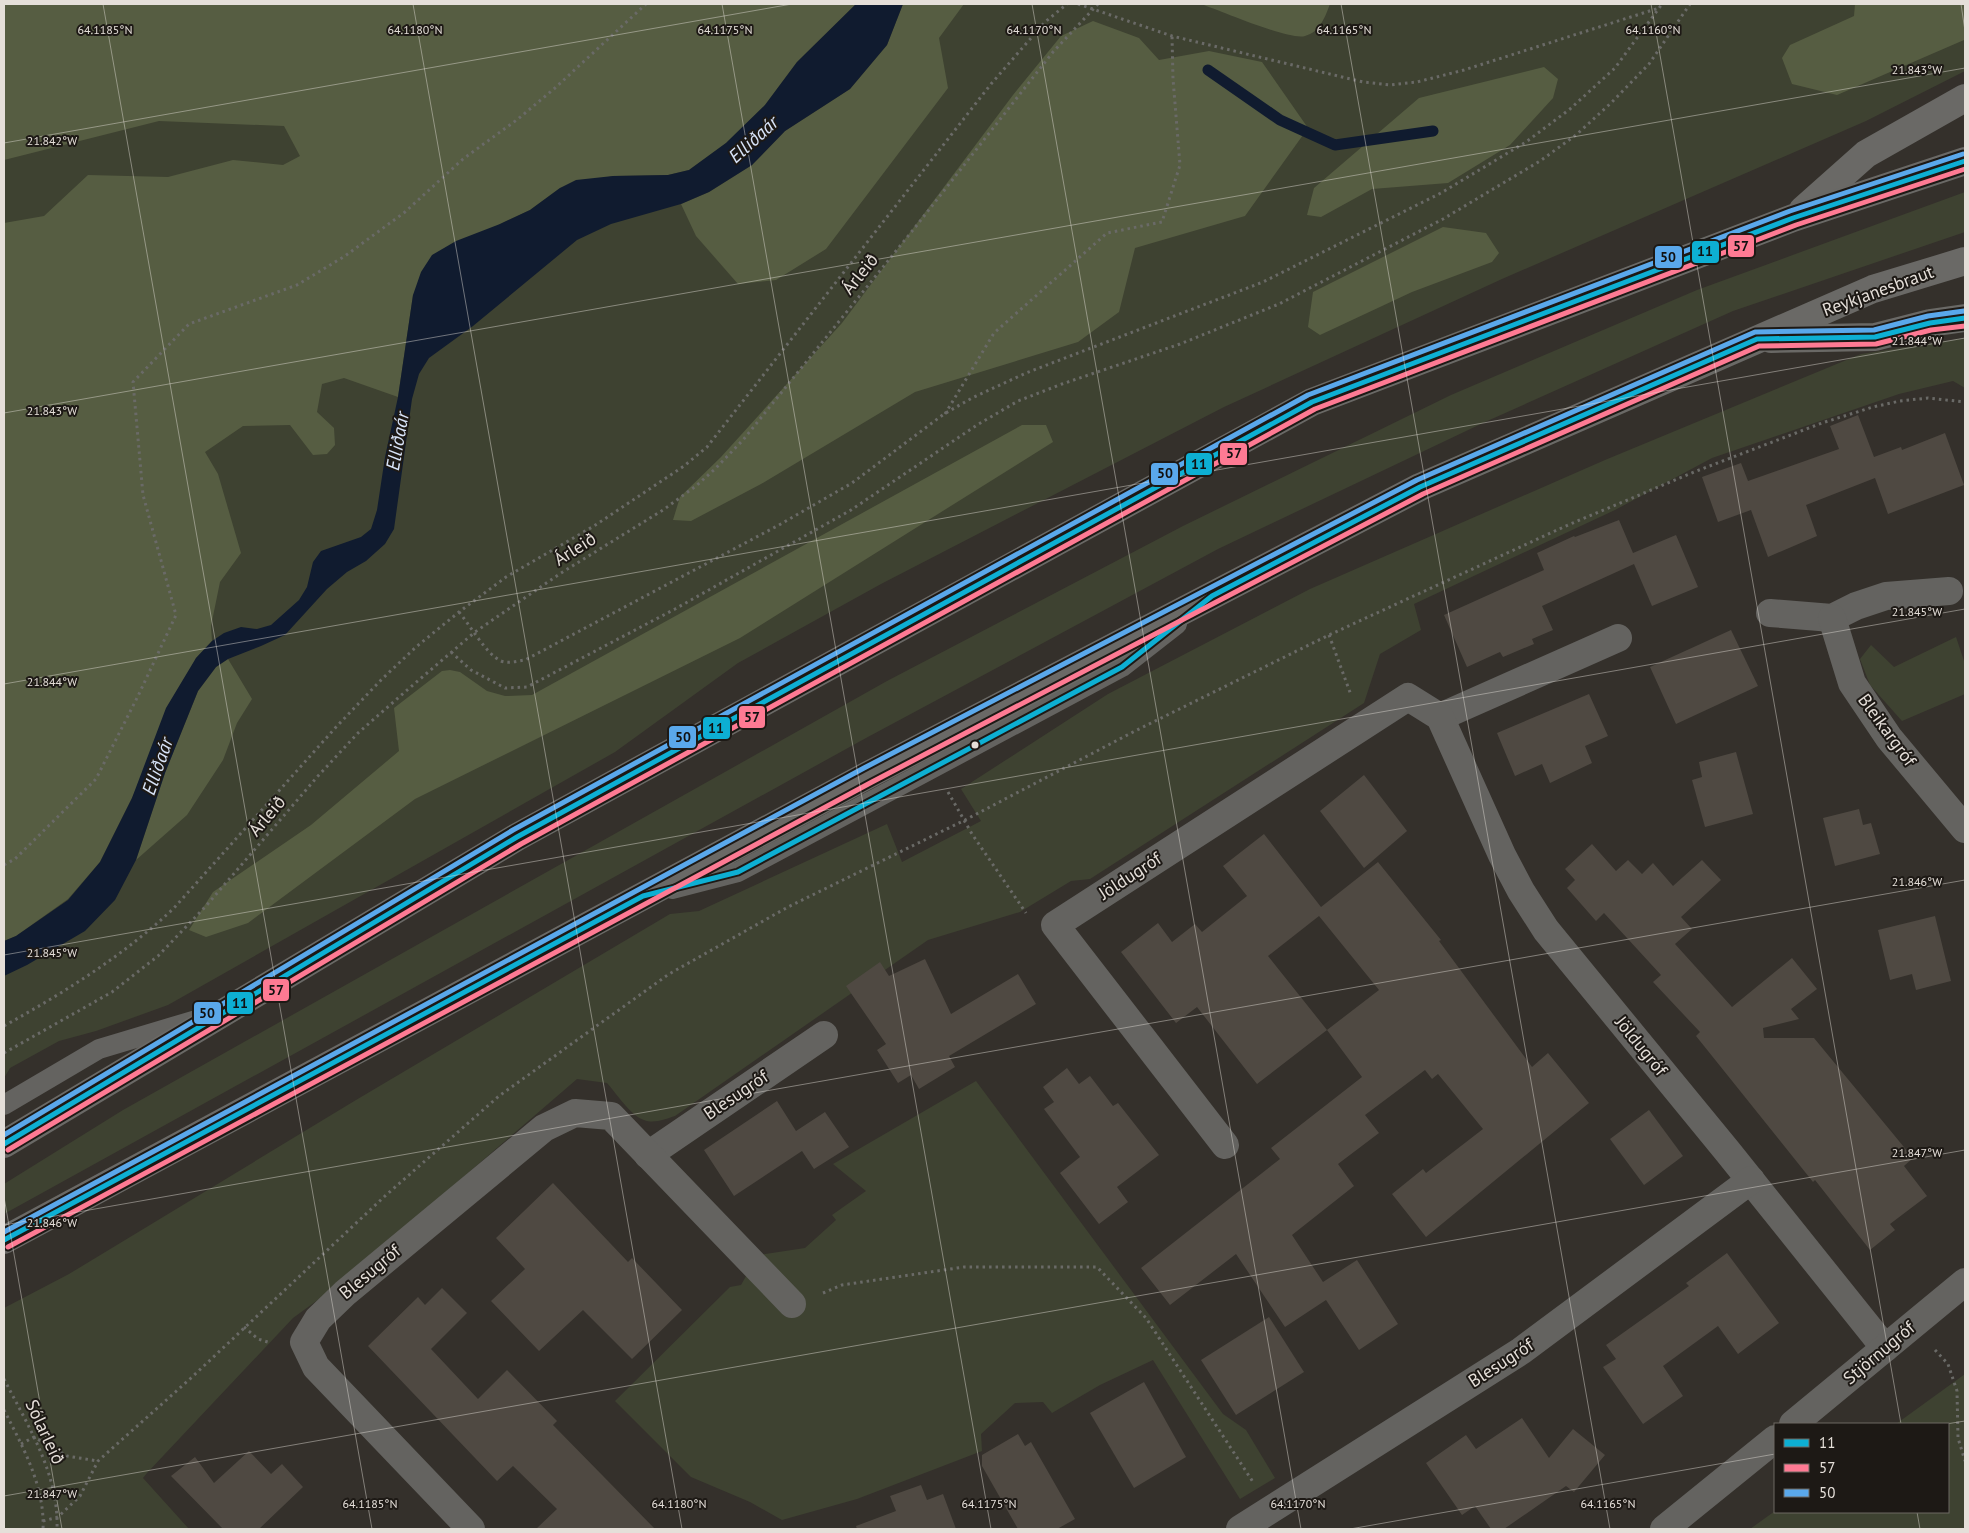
<svg xmlns="http://www.w3.org/2000/svg" width="1969" height="1533" font-family="'PT Sans',sans-serif">
<style>
.green{fill:#3e4231}
.forest{fill:#565d42}
.water{fill:#101b2f}
.lines{fill:none;stroke-linecap:round;stroke-linejoin:round}
.stream{stroke:#101b2f;stroke-width:11}
.building{fill:#4f4942;fill-rule:evenodd}
.path{stroke:#6a6a67;stroke-width:3;stroke-dasharray:2.5 4;stroke-linecap:butt}
.lane{stroke:#646360;stroke-width:20}
.street{stroke:#646360;stroke-width:28}
.highway{stroke:#6a6966;stroke-width:28}
.bus-1-casing{stroke:#1d1915;stroke-width:9}
.bus-2-casing{stroke:#1d1915;stroke-width:9}
.bus-3-casing{stroke:#1d1915;stroke-width:9}
.bus-1{stroke:#0dafd3;stroke-width:5}
.bus-2{stroke:#fe7a93;stroke-width:5}
.bus-3{stroke:#5aa8eb;stroke-width:5}
.ticks{fill:none;stroke:#e5dfd9;stroke-width:1;stroke-opacity:0.45}
.bus-dot{fill:#e5dfd9;stroke:#1d1915;stroke-width:2}
.labels{text-anchor:middle;stroke-width:4;stroke-linejoin:round;paint-order:stroke}
.street-label{font-size:18px;fill:#e5dfd9;stroke:#1d1915}
.water-label{font-size:19px;font-style:italic;fill:#d8e4f9;stroke:#1d1915}
.ticks-label{font-size:12px;text-anchor:middle;fill:#e5dfd9;stroke:#1d1915;stroke-width:4;stroke-linejoin:round;paint-order:stroke}
.line-badge{stroke:#1d1915;stroke-width:2}
.pale-badge-label{font-size:14px;text-anchor:middle;font-weight:bold;fill:#111}
</style>
<rect width="100%" height="100%" fill="#34302b"/>
<g class="green">
<path d="M4,4H1965V71L1866,121L1502,279L1224,407L881,584L738,663L615,752L168,1005L96,1031L59,1041L10,1068L4,1078Z"/>
<path d="M1965,192V232L1733,311L1485,422L1218,549L866,738L4,1214V1184L123,1110L887,681L1183,526L1451,395L1697,290Z"/>
<path d="M1965,338V388L1953,381L1899,394L1712,458L1615,510L1414,604L1421,630L1380,654L1364,703L1090,879L1071,881L1020,912L928,940L675,1116C666,1119 654,1124 644,1120C631,1116 616,1093 607,1083L577,1079L337,1286L293,1318L147,1473L143,1478L189,1529H4V1308L69,1274L356,1100L670,914L699,911L887,824L902,862L981,821L961,789L1108,694L1310,589L1605,460L1861,354Z"/>
<path d="M1956,637L1965,664V694L1902,721L1870,685L1860,659L1871,645L1894,667Z"/>
<path d="M976,1081L1223,1414L1246,1430L1275,1478L1240,1499L1153,1360L1100,1385L1052,1413L1043,1402L1015,1403L981,1434L982,1451L857,1499L782,1520L750,1502L691,1477L615,1401L730,1287L741,1285L758,1255L805,1248L836,1220L832,1215L866,1191L833,1164Z"/>
<path d="M1965,1374V1529H1750L1775,1511L1948,1512V1424H1896Z"/>
</g>
<g class="forest">
<path d="M4,4H856L797,62L765,105L726,143L689,170L668,175L613,176L560,188L530,210L500,224L413,295L398,397L344,378L322,384L317,412L334,428L335,445L327,454L313,455L290,425L243,426L205,452L218,474L241,553L220,582L211,626L212,641L196,658L132,798L100,862L68,899L16,936L4,941V223L44,216L88,175L168,177L233,160L283,165L300,156L284,126L159,121L4,160Z"/>
<path d="M903,4H964L939,38L948,88L826,249L776,280L738,284L696,236L681,204L709,192L752,165L785,131L850,89L887,45Z"/>
<path d="M1201,4H1330C1325,17 1320,32 1305,36C1290,41 1219,10 1201,4Z"/>
<path d="M1855,4H1965L1964,40L1837,95L1792,84L1782,58L1790,45L1854,16Z"/>
<path d="M1093,21L1139,38L1159,60L1209,51L1262,62L1308,128L1245,216L1135,248L1119,312L1078,342L915,392L761,484L691,521L673,520L680,497L721,457L842,323L1013,95L1061,36Z"/>
<path d="M1544,67L1558,79L1553,98L1510,145L1448,183L1372,189L1321,217L1307,215L1314,188L1419,98Z"/>
<path d="M1443,227L1486,233L1499,253L1492,262L1412,292L1320,335L1308,327L1313,292Z"/>
<path d="M1022,425H1046L1053,442L740,638L415,799L248,923L206,937L189,930L213,892L311,825L399,751L394,708L442,671L450,670L460,672L487,691L505,696L532,695Z"/>
<path d="M228,659L252,699L237,723L223,760L187,815L136,860L165,773L198,691L216,667Z"/>
</g>
<path class="water" d="M856,4H903L887,45L850,89L785,131L752,165L709,192L681,204L611,224L577,240L473,326L429,358L419,374L412,399L394,529L385,544L366,561L347,572L327,589L285,635L261,646L228,659L216,667L198,691L165,773L136,860L115,900L85,931L27,965L4,976V941L16,936L68,900L100,862L132,798L166,708L196,658L212,641L224,633L241,627L257,629L271,625L299,600L307,587L313,562L321,551L361,537L371,529L377,510L385,457L398,397L413,295L421,272L432,255L456,241L500,224L530,210L560,188L576,180L613,176L668,175L689,170L726,143L765,105L797,62Z"/>
<g class="lines">
<path class="stream" d="M1208,70L1280,120L1335,145L1433,131"/>
</g>
<g class="building">
<path d="M1858,415L1874,457L1901,447L1902,450L1945,433L1964,485L1888,514L1875,478L1806,505L1817,536L1768,557L1751,510L1718,522L1702,477L1741,463L1748,481L1839,449L1830,426Z"/>
<path d="M1619,520L1633,553L1676,535L1698,587L1652,606L1634,564L1542,606L1553,630L1532,639L1534,644L1503,657L1500,652L1467,667L1444,615L1544,570L1537,553L1574,536L1575,537Z"/>
<path d="M1731,630L1758,686L1676,724L1650,667Z"/>
<path d="M1589,694L1608,736L1585,746L1592,763L1550,783L1542,764L1515,776L1497,733Z"/>
<path d="M1736,752L1753,814L1705,827L1692,780L1702,777L1699,762Z"/>
<path d="M1364,775L1407,831L1364,868L1320,811Z"/>
<path d="M1859,809L1863,825L1871,823L1880,854L1835,866L1823,818Z"/>
<path d="M1264,834L1321,907L1378,862L1441,940L1439,941L1532,1067L1548,1053L1589,1103L1426,1237L1392,1194L1423,1169L1426,1173L1483,1129L1438,1074L1432,1079L1425,1070L1365,1115L1379,1133L1338,1164L1354,1186L1292,1235L1323,1282L1357,1260L1398,1324L1359,1350L1326,1300L1285,1327L1236,1254L1170,1305L1141,1268L1280,1159L1271,1148L1362,1077L1327,1030L1257,1084L1197,1007L1176,1023L1121,952L1158,923L1172,942L1195,924L1202,932L1247,896L1223,866ZM1319,916L1379,990L1327,1030L1268,956Z"/>
<path d="M1592,844L1616,871L1628,860L1642,874L1653,863L1673,886L1702,860L1721,880L1681,917L1692,929L1675,944L1732,1007L1792,958L1817,989L1791,1009L1799,1019L1763,1028L1764,1038H1814L1913,1158L1904,1166L1927,1196L1890,1224L1895,1230L1870,1250L1815,1180L1813,1182L1696,1036L1700,1032L1653,982L1661,975L1604,913L1596,921L1567,888L1575,880L1565,869Z"/>
<path d="M1935,916L1951,981L1916,990L1912,974L1890,980L1878,930Z"/>
<path d="M925,959L951,1014L1018,974L1036,1004L949,1056L955,1067L919,1089L911,1075L898,1083L877,1050L886,1044L846,986L880,962L889,976Z"/>
<path d="M1067,1068L1079,1084L1090,1076L1113,1106L1118,1103L1159,1155L1117,1187L1128,1202L1099,1224L1060,1173L1080,1157L1044,1109L1054,1102L1043,1087Z"/>
<path d="M777,1101L796,1131L825,1112L849,1147L814,1169L802,1151L734,1196L704,1150Z"/>
<path d="M1649,1110L1683,1156L1644,1185L1610,1139Z"/>
<path d="M553,1183L628,1262L632,1258L682,1310L632,1359L583,1310L539,1351L491,1301L525,1269L496,1238Z"/>
<path d="M1727,1253L1779,1323L1738,1354L1718,1326L1663,1366L1683,1396L1643,1424L1603,1367L1616,1359L1606,1345L1689,1286L1686,1283Z"/>
<path d="M442,1288L467,1313L431,1349L478,1399L507,1370L557,1421L553,1425L655,1529H536L557,1509L513,1466L497,1481L368,1346L418,1297L425,1305Z"/>
<path d="M1269,1317L1304,1372L1236,1415L1201,1360Z"/>
<path d="M1144,1382L1186,1457L1134,1488L1090,1413Z"/>
<path d="M1522,1418L1549,1458L1573,1429L1605,1455L1574,1492L1566,1486L1504,1529H1491L1475,1506L1462,1515L1426,1463L1466,1435L1476,1449Z"/>
<path d="M1018,1434L1025,1446L1031,1442L1075,1519L1057,1529H1018L982,1466V1455Z"/>
<path d="M249,1451L271,1474L282,1464L303,1487L259,1529H223L171,1476L195,1457L214,1483Z"/>
<path d="M921,1485L927,1500L943,1494L956,1529H857L856,1526L896,1511L890,1496Z"/>
</g>
<g class="lines">
<g class="path">
<path d="M1078,4L1172,36L1363,82L1390,85L1417,82L1464,70L1659,8"/>
<path d="M945,414L994,333L1107,233L1162,222L1180,165L1173,79L1172,36"/>
<path d="M459,612C470,625 486,654 501,661C509,664 517,661 525,660L779,525L852,483L944,414L972,398L1026,373L1263,282L1441,193L1526,142L1570,109L1615,68L1662,4"/>
<path d="M1329,635L1351,695"/>
<path d="M451,652L471,670L505,688L527,687L675,609L851,510L977,425L1018,401L1062,384L1180,344L1279,304L1443,219L1540,161L1576,135L1611,103L1649,64L1690,4"/>
<path d="M948,792L972,834L1026,913"/>
<path d="M4,865L15,859L96,779L138,696L176,615L143,495L133,382L189,324L297,285L345,256L405,212L463,159L518,119L555,88L646,4"/>
<path d="M4,1026C65,992 123,956 174,908L337,726L382,679L416,647L459,612L506,577L594,526L684,466L707,447L991,84L1045,22L1067,4"/>
<path d="M4,1053L112,992L158,956L206,906L318,776L358,733L406,691L475,632L561,573L663,510L696,486L715,469L743,440L917,225L1053,52L1098,4"/>
<path d="M823,1293L842,1285L964,1267H1097L1146,1318L1253,1482"/>
<path d="M244,1327L258,1339L271,1343"/>
<path d="M1935,1350L1948,1364L1957,1391L1958,1438L1965,1461"/>
<path d="M4,1379C28,1426 59,1474 57,1529"/>
<path d="M4,1410C23,1447 45,1487 43,1529"/>
<path d="M21,1444L34,1437L67,1456L98,1461"/>
<path d="M43,1521L58,1517L80,1496L98,1461L191,1378L385,1196L499,1096L669,974L788,907L965,820L1135,731L1329,635L1568,525L1694,472L1822,423L1873,407L1900,401L1928,398L1965,402"/>
</g>
<g class="lane">
<path d="M672,889L738,872L1122,667L1177,624"/>
<path d="M4,1105L99,1049L196,1020"/>
</g>
<g class="street">
<path d="M1770,613L1832,618L1856,606L1886,596L1949,591"/>
<path d="M1832,618L1852,683L1889,738L1965,829"/>
<path d="M1440,717L1618,638"/>
<path d="M1225,1145L1055,925L1408,697L1440,717L1502,855L1521,891L1546,930L1728,1152L1885,1348"/>
<path d="M648,1155L824,1035"/>
<path d="M1793,1424L1965,1282"/>
<path d="M471,1529L316,1367L304,1342L318,1319L345,1293L544,1128L575,1113L611,1116L792,1304"/>
<path d="M1240,1529L1521,1351L1751,1180"/>
<path d="M1664,1529L1775,1439"/>
</g>
<g class="highway">
<path d="M1803,210L1866,154L1965,98"/>
<path d="M1771,339L1875,337L1930,323L1965,318"/>
<path d="M4,1144L517,837L1312,402L1793,218L1965,161"/>
<path d="M4,1240L868,775L1420,487L1873,289L1965,261"/>
</g>
<g class="bus-1-casing">
<g id="bus-1">
<path d="M4,1144L517,837L1312,402L1793,218L1965,161"/>
<path d="M4,1240L643,896L738,872L1122,667L1212,596L1420,487L1757,339L1875,337L1930,323L1965,318"/>
</g>
</g>
<g class="bus-2-casing">
<g id="bus-2">
<path d="M8,1150L521,844L1315,409L1796,225L1965,169"/>
<path d="M8,1247L872,782L1423,494L1759,346L1876,344L1931,330L1965,326"/>
</g>
</g>
<g class="bus-3-casing">
<g id="bus-3">
<path d="M4,1135L513,830L1308,395L1790,211L1963,154"/>
<path d="M4,1232L864,768L1417,480L1755,332L1874,330L1928,316L1964,311"/>
</g>
</g>
<use href="#bus-1" class="bus-1"/>
<use href="#bus-2" class="bus-2"/>
<use href="#bus-3" class="bus-3"/>
</g>
<path class="ticks" d="M103,4L372,1529M413,4L682,1529M722,4L991,1529M1032,4L1301,1529M1341,4L1610,1529M1651,4L1901,1424M1961,4L1965,31M4,143L792,4M4,413L1965,68M4,684L1965,338M4,955L1965,609M4,1197L62,1529M4,1225L1965,880M1946,1424L1965,1421M4,1496L1965,1150M1917,1512L1920,1529M1350,1529L1775,1454"/>
<circle class="bus-dot" cx="975" cy="745" r="4.5"/>
<g class="labels">
<g class="street-label">
<text transform="translate(860 274) rotate(-51)" y="6">Árleið</text>
<text transform="translate(1878 291) rotate(-20)" y="6">Reykjanesbraut</text>
<text transform="translate(575 549) rotate(-32)" y="6">Árleið</text>
<text transform="translate(1887 730) rotate(54)" y="6">Bleikargróf</text>
<text transform="translate(267 816) rotate(-50)" y="6">Árleið</text>
<text transform="translate(1130 876) rotate(-33)" y="6">Jöldugróf</text>
<text transform="translate(1641 1046) rotate(51)" y="6">Jöldugróf</text>
<text transform="translate(736 1095) rotate(-34)" y="6">Blesugróf</text>
<text transform="translate(370 1272) rotate(-40)" y="6">Blesugróf</text>
<text transform="translate(1879 1353) rotate(-40)" y="6">Stjörnugróf</text>
<text transform="translate(1501 1363) rotate(-33)" y="6">Blesugróf</text>
<text transform="translate(45 1432) rotate(65)" y="6">Sólarleið</text>
</g>
<g class="water-label">
<text transform="translate(753 139) rotate(-42)" y="7">Elliðaár</text>
<text transform="translate(397 441) rotate(-80)" y="7">Elliðaár</text>
<text transform="translate(157 766) rotate(-71)" y="7">Elliðaár</text>
</g>
</g>
<g class="ticks-label">
<text x="105" y="34">64.1185°N</text>
<text x="415" y="34">64.1180°N</text>
<text x="725" y="34">64.1175°N</text>
<text x="1034" y="34">64.1170°N</text>
<text x="1344" y="34">64.1165°N</text>
<text x="1653" y="34">64.1160°N</text>
<text x="1917" y="74">21.843°W</text>
<text x="52" y="145">21.842°W</text>
<text x="1917" y="345">21.844°W</text>
<text x="52" y="415">21.843°W</text>
<text x="1917" y="616">21.845°W</text>
<text x="52" y="686">21.844°W</text>
<text x="1917" y="886">21.846°W</text>
<text x="52" y="957">21.845°W</text>
<text x="1917" y="1157">21.847°W</text>
<text x="52" y="1227">21.846°W</text>
<text x="52" y="1498">21.847°W</text>
<text x="370" y="1508">64.1185°N</text>
<text x="679" y="1508">64.1180°N</text>
<text x="989" y="1508">64.1175°N</text>
<text x="1298" y="1508">64.1170°N</text>
<text x="1608" y="1508">64.1165°N</text>
</g>
<g class="line-badge">
<rect x="1727" y="234" width="28" height="24" rx="5" fill="#fe7a93"/>
<rect x="1691" y="240" width="29" height="24" rx="5" fill="#0dafd3"/>
<rect x="1654" y="245" width="29" height="24" rx="5" fill="#5aa8eb"/>
<rect x="1219" y="442" width="29" height="24" rx="5" fill="#fe7a93"/>
<rect x="1185" y="452" width="28" height="24" rx="5" fill="#0dafd3"/>
<rect x="1150" y="462" width="29" height="24" rx="5" fill="#5aa8eb"/>
<rect x="738" y="705" width="28" height="24" rx="5" fill="#fe7a93"/>
<rect x="702" y="716" width="29" height="24" rx="5" fill="#0dafd3"/>
<rect x="668" y="725" width="29" height="24" rx="5" fill="#5aa8eb"/>
<rect x="262" y="978" width="28" height="24" rx="5" fill="#fe7a93"/>
<rect x="226" y="991" width="28" height="24" rx="5" fill="#0dafd3"/>
<rect x="193" y="1001" width="29" height="24" rx="5" fill="#5aa8eb"/>
</g>
<g class="pale-badge-label">
<text x="1741" y="251">57</text>
<text x="1705" y="256">11</text>
<text x="1668" y="262">50</text>
<text x="1234" y="458">57</text>
<text x="1199" y="469">11</text>
<text x="1165" y="478">50</text>
<text x="752" y="722">57</text>
<text x="716" y="733">11</text>
<text x="683" y="742">50</text>
<text x="276" y="995">57</text>
<text x="240" y="1008">11</text>
<text x="207" y="1018">50</text>
</g>
<rect width="1969" height="1533" fill="none" stroke="#e5dfd9" stroke-width="10"/>
<rect x="1774" y="1423" width="175" height="90" fill="#1d1915" stroke="#6d6863"/>
<rect x="1784" y="1439" width="25" height="8" fill="#0dafd3" stroke="#6d6863"/>
<text x="1819" y="1448" font-size="15" fill="#e5dfd9">11</text>
<rect x="1784" y="1464" width="25" height="8" fill="#fe7a93" stroke="#6d6863"/>
<text x="1819" y="1473" font-size="15" fill="#e5dfd9">57</text>
<rect x="1784" y="1489" width="25" height="8" fill="#5aa8eb" stroke="#6d6863"/>
<text x="1819" y="1498" font-size="15" fill="#e5dfd9">50</text>
</svg>
